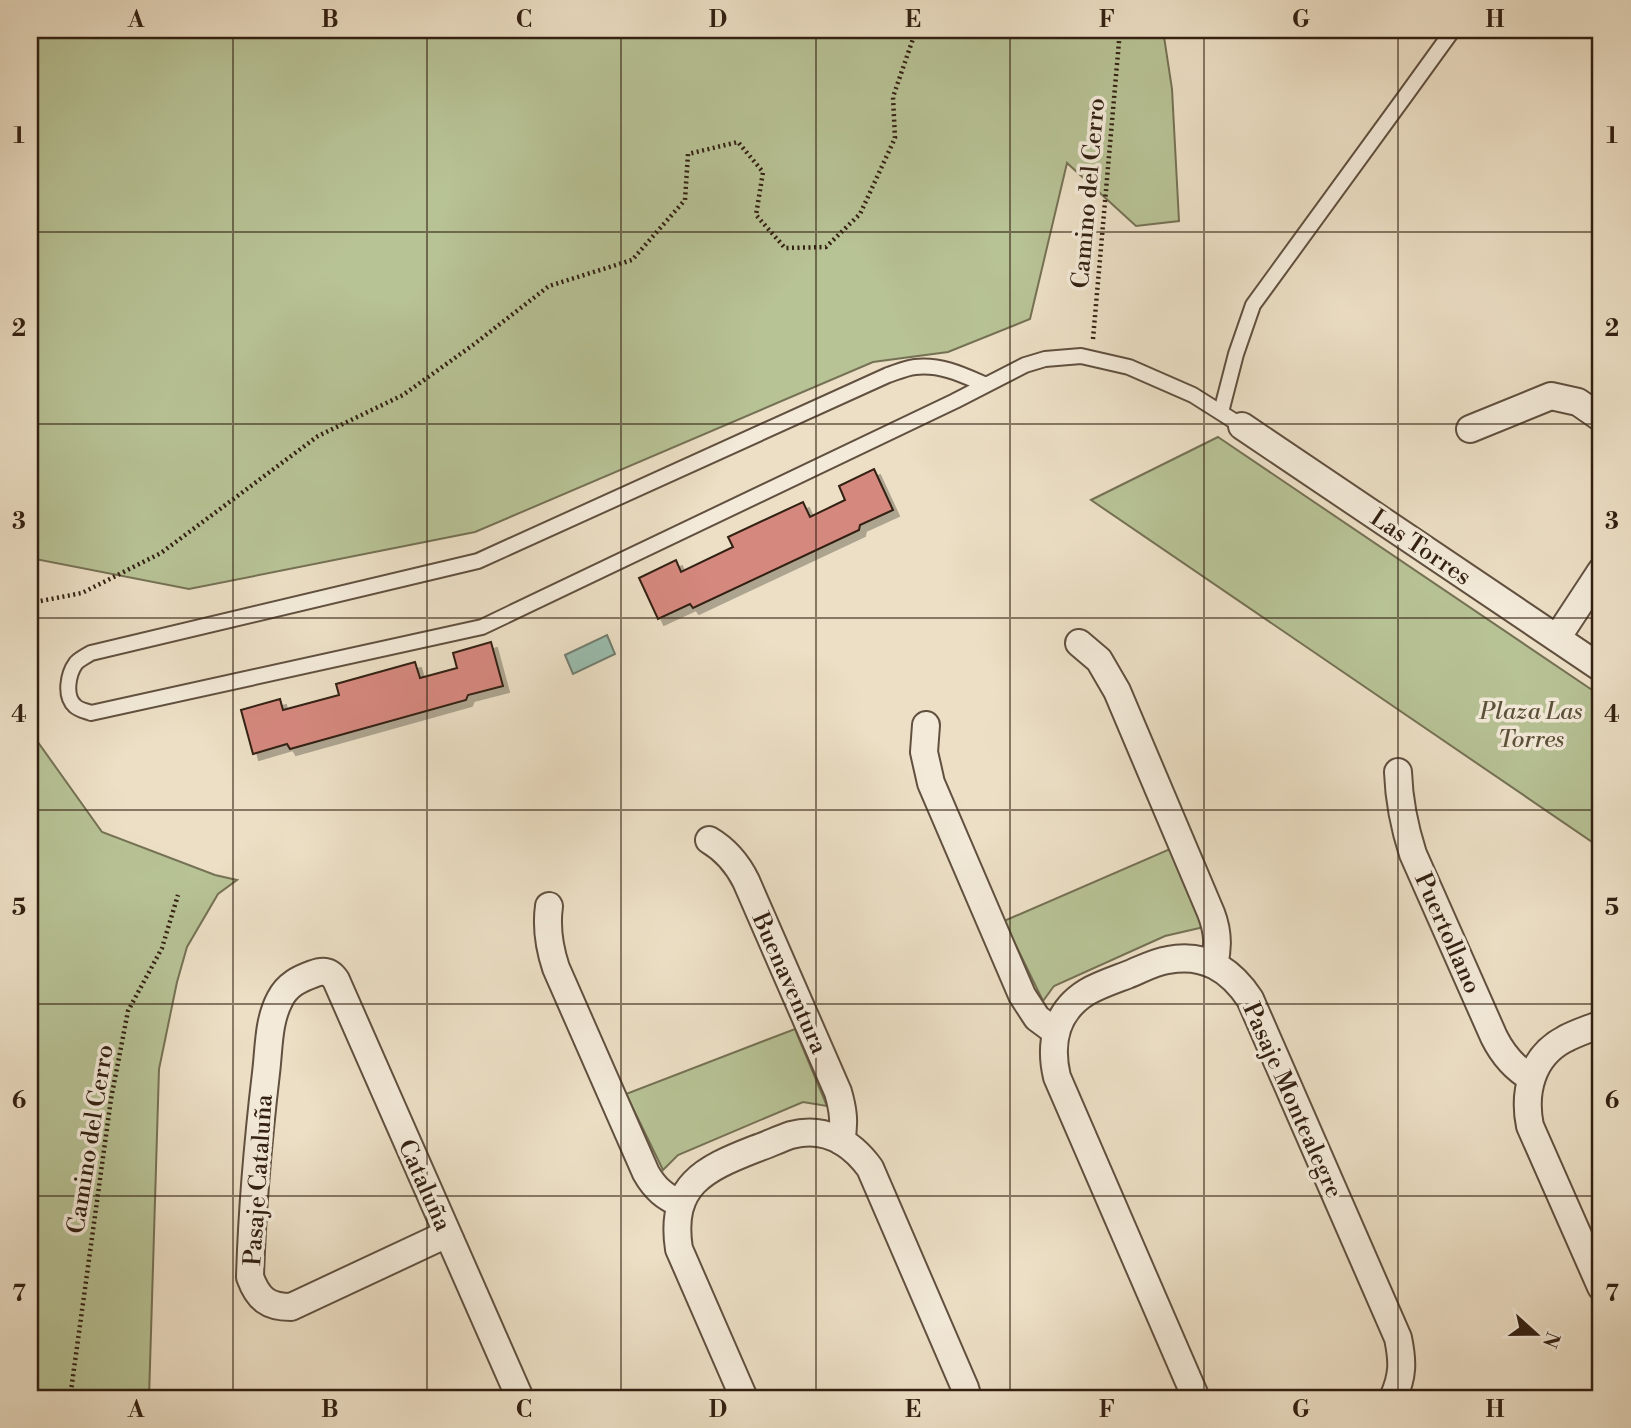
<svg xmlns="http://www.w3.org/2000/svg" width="1631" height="1428" font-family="'Libre Bodoni',serif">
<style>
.green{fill:#b7c295;stroke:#757154;stroke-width:2}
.water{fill:#9abdae;stroke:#717e70;stroke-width:2}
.building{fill:#d5887e;stroke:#332012;stroke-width:2;filter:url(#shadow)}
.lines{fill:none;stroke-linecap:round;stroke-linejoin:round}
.service-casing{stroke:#61503f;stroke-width:18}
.minor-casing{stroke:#61503f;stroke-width:30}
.path{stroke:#332012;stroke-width:4.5;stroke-dasharray:2 3.5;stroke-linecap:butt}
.service{stroke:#f3ead9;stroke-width:14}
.minor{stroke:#f3ead9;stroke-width:26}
.grid{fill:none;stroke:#332012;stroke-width:2;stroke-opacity:0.55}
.labels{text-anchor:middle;stroke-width:7;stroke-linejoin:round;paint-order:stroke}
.street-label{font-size:24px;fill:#332012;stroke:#f3ead9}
.park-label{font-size:24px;font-style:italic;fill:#5b5139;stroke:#f3ead9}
.neatline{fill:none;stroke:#332012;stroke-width:2.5}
.grid-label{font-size:23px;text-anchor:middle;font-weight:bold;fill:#332012}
</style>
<defs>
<filter id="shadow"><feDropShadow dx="6" dy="6" stdDeviation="0" flood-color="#0004"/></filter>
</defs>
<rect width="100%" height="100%" fill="#ecdfc5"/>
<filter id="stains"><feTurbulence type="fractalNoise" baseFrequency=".00286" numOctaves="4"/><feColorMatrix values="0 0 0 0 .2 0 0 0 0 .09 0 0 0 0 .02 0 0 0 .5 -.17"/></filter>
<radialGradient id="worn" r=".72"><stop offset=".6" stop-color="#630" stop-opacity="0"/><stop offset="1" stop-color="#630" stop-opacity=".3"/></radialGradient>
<g class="green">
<path d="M30,30H1163L1172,89L1179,221L1136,226L1067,163L1030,319L948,352L873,362L475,532L189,589L30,558Z"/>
<path d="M1218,437L1601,696V848L1091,500Z"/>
<path d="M30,731L102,832L215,875L237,880L218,894L187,947L177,982L159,1069L149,1398H30Z"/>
<path d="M1170,849L1204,927L1165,936L1054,986L1043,1001L1004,921Z"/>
<path d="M795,1029L827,1106L803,1102L678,1155L663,1170L626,1094Z"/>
</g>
<path class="water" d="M607,635L615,654L573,674L565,655Z"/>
<g class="building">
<path d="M874,469L893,510L860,525L859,530L693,608L690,604L658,619L639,578L676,560L681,572L733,547L728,537L803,502L810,517L845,500L839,486Z"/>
<path d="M491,642L503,686L468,695L466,700L290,749L287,744L253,754L241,710L280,699L283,710L339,695L336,684L415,662L420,678L457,668L453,653Z"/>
</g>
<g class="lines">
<g class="service-casing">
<g id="service">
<path d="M986,385C963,375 941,364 915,367C906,368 897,372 888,375L478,561L91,653C86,656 80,659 76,663C68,674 64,696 75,706C79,710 86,711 91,713L482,627L955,401L1025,365L1045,359L1081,356L1129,367L1193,395L1242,426"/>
<path d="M1221,412L1236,354L1253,305L1406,95L1453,30"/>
</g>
</g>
<g class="minor-casing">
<g id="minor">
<path d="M1242,426L1601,668"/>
<path d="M1470,429L1551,396L1578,402L1601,418"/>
<path d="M1557,638L1601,571"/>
<path d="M1079,643L1099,660L1117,691L1211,913C1218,931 1219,946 1214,964"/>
<path d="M926,725L924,752L931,783L1022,995L1037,1018L1056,1032"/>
<path d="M1398,772C1399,801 1404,826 1413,854L1494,1037C1503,1055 1514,1068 1531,1078"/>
<path d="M709,840C726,850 737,863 746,881L838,1092C843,1109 845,1123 841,1141"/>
<path d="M549,906C546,928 549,947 556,968L646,1173C655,1189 665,1197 681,1204"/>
<path d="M1601,1024C1589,1029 1576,1033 1565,1039C1532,1056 1523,1092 1530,1126L1601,1287"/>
<path d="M447,1234L291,1307C268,1307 258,1299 250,1277C252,1209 258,1141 266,1073C269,1049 268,1021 280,999C287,985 299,979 313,974C323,970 330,971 336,980L520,1398"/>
<path d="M744,1398L679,1249C669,1185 704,1169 755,1149C767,1145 779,1139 791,1135C824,1126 851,1142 870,1168L965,1388L968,1398"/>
<path d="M1196,1398L1057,1077C1049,1043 1056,1011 1087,992C1099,985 1114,980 1127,975C1140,970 1154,962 1168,960C1204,953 1230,969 1250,999L1398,1338C1403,1362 1403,1376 1393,1398"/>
</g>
</g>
<g class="path">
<path d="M1093,339L1120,30"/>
<path d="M30,603L82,593L161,553L318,436L403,395L473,345L549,286L632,260L685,200L688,154L738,142L763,172L756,215L785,248L826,247L860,214L895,138L893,97L916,30"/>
<path d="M70,1398L111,1099L128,1011L162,948L178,895"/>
</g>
<use href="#service" class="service"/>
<use href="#minor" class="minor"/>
</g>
<path class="grid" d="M233,30V1398M427,30V1398M621,30V1398M816,30V1398M1010,30V1398M1204,30V1398M1398,30V1398M30,232H1601M30,424H1601M30,618H1601M30,810H1601M30,1004H1601M30,1196H1601"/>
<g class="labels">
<g class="street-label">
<text transform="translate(1088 193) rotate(-85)" y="8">Camino del Cerro</text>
<text transform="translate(1421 547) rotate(34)" y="8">Las Torres</text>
<text transform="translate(1448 933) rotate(66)" y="8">Puertollano</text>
<text transform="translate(790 983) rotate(66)" y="8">Buenaventura</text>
<text transform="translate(1293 1100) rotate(66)" y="8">Pasaje Montealegre</text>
<text transform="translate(90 1139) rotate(-81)" y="8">Camino del Cerro</text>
<text transform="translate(258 1180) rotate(-86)" y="8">Pasaje Cataluña</text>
<text transform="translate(425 1185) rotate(66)" y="8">Cataluña</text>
</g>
<g class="park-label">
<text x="1531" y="719">Plaza Las<tspan x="1531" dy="28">Torres</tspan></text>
</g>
</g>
<rect width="1631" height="1428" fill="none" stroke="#ecdfc5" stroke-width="77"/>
<g transform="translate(1536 1334) rotate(111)" stroke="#f3ead9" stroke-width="5" paint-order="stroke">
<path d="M0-5L12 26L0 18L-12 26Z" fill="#332012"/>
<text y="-10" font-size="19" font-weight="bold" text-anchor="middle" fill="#332012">N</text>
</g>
<rect x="38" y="38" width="1554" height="1352" class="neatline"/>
<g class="grid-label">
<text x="136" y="27">A</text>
<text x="330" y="27">B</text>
<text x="524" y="27">C</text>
<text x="718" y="27">D</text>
<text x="913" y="27">E</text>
<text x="1107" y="27">F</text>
<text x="1301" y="27">G</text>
<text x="1495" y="27">H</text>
<text x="19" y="143">1</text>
<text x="1612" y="143">1</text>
<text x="19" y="336">2</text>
<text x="1612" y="336">2</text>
<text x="19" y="529">3</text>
<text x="1612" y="529">3</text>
<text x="19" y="722">4</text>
<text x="1612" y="722">4</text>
<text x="19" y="915">5</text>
<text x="1612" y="915">5</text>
<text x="19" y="1108">6</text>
<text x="1612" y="1108">6</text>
<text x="19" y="1301">7</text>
<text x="1612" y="1301">7</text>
<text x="136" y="1417">A</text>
<text x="330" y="1417">B</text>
<text x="524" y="1417">C</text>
<text x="718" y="1417">D</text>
<text x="913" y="1417">E</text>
<text x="1107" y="1417">F</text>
<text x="1301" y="1417">G</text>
<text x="1495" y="1417">H</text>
</g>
<rect width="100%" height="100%" filter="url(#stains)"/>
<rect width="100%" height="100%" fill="url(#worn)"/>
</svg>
